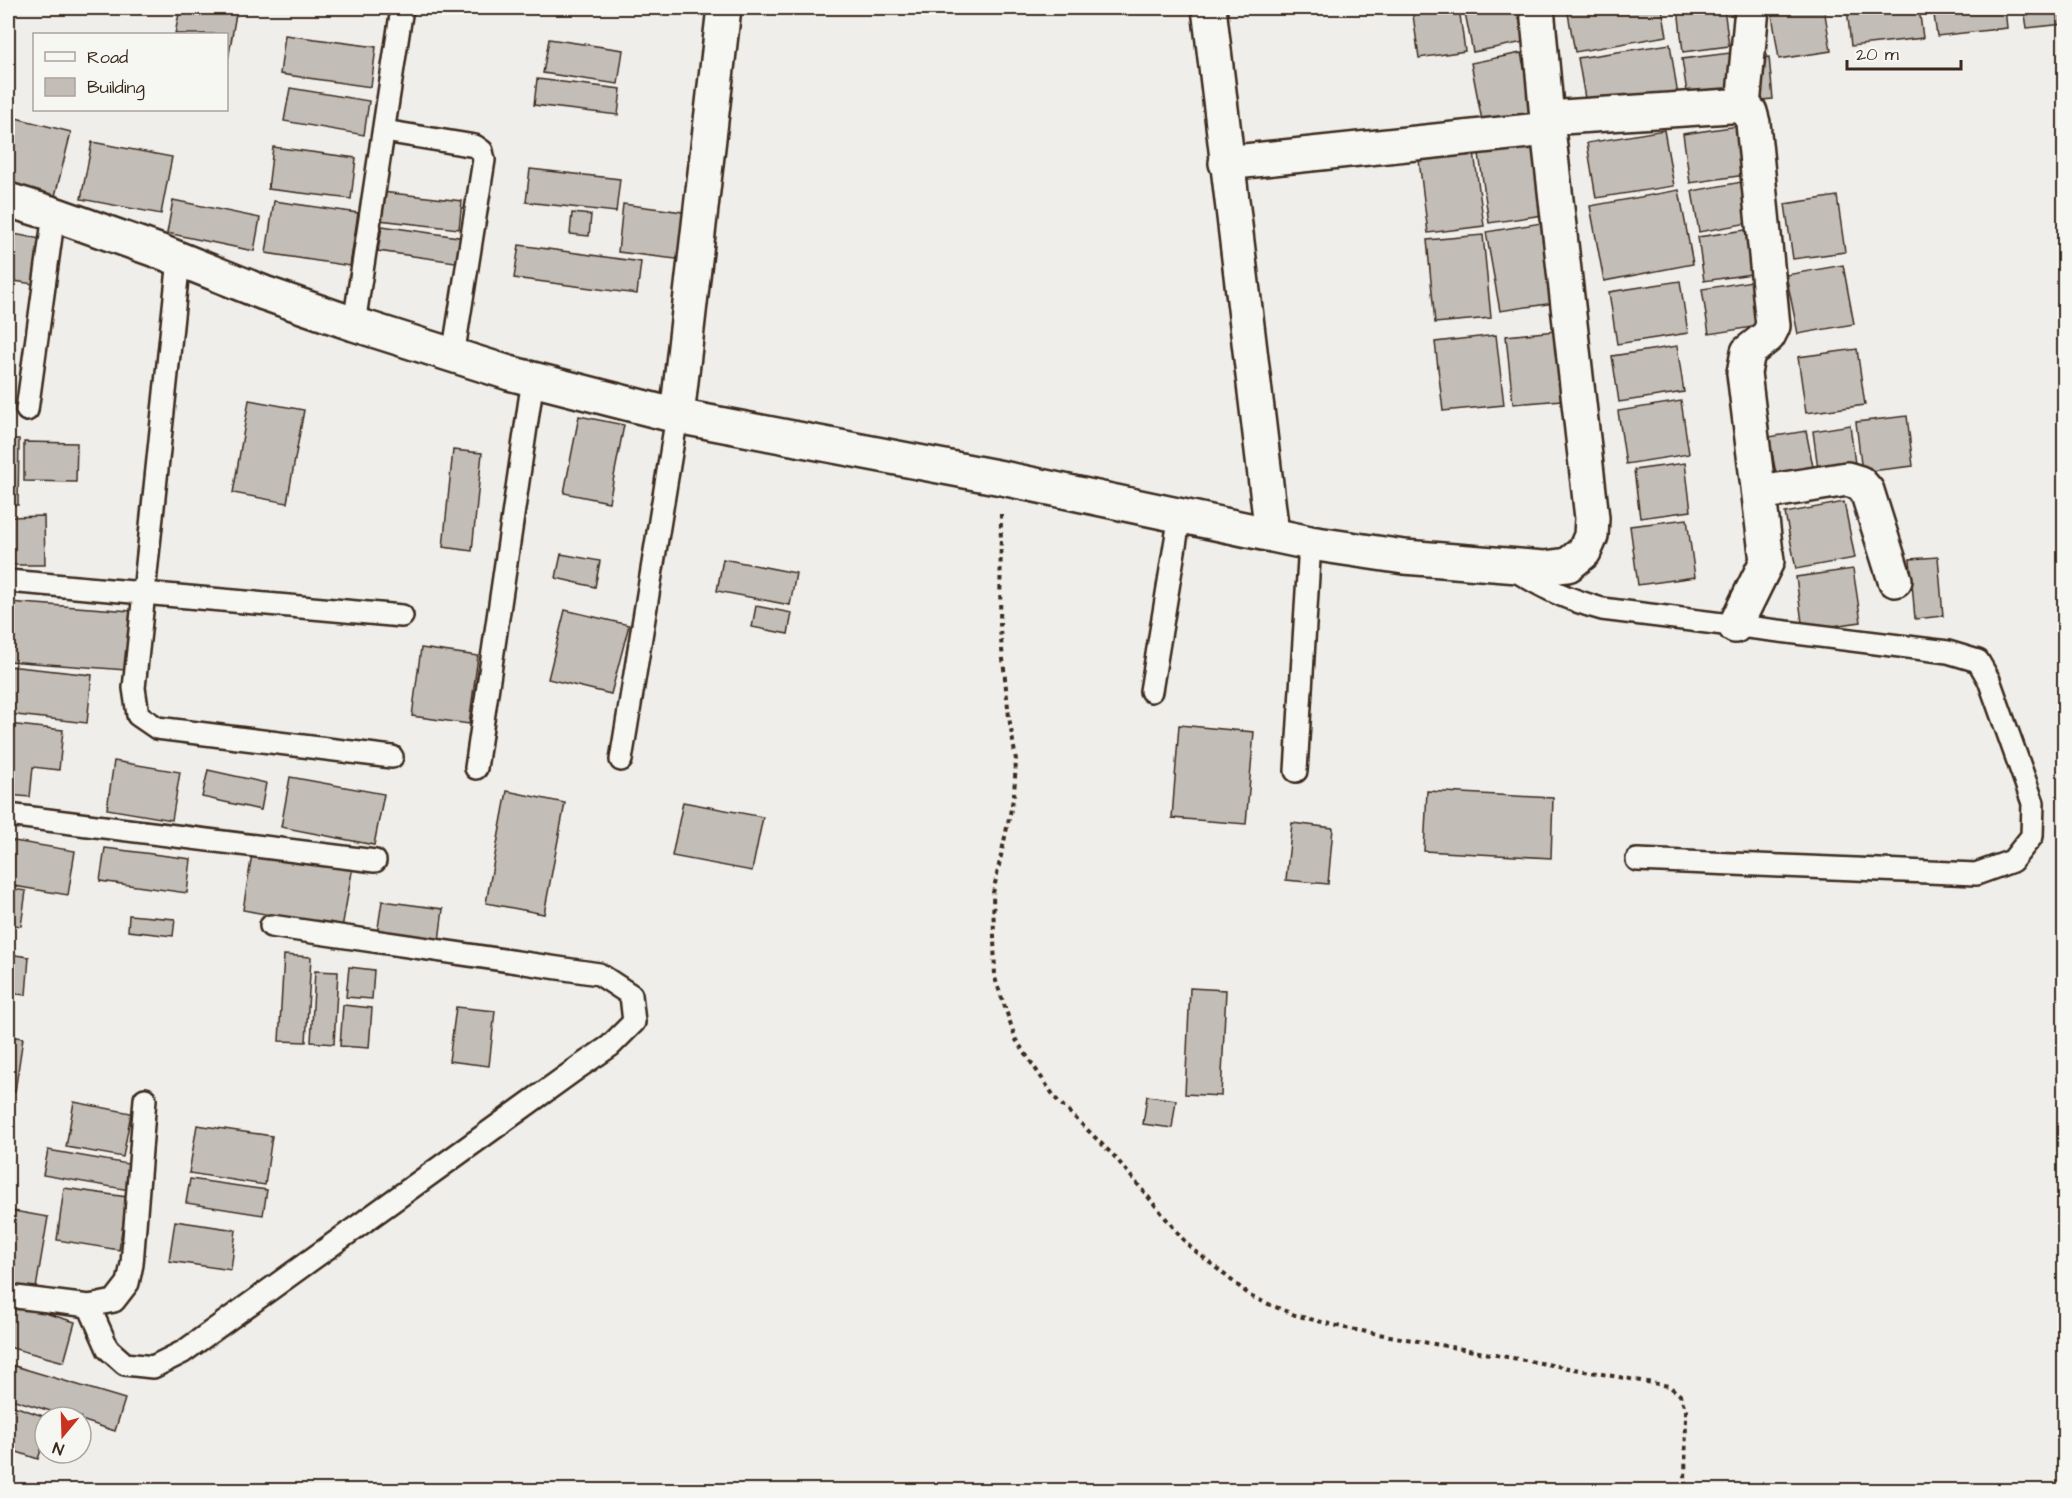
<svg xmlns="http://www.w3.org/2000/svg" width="2072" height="1498" font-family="'Architects Daughter',sans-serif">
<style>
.building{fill:#c2bdb7;stroke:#3b2a1e;stroke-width:1.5}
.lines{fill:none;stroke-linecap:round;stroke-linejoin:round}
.lane-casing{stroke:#3b2a1e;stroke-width:26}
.street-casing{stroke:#3b2a1e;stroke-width:38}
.path{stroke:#3b2a1e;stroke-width:4;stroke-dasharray:4.5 4.5;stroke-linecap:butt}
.lane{stroke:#f6f6f2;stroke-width:21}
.street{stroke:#f6f6f2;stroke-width:33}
</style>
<rect width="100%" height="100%" fill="#efeeea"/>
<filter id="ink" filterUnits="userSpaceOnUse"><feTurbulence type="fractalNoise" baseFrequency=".0167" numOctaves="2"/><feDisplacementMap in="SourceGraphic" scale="12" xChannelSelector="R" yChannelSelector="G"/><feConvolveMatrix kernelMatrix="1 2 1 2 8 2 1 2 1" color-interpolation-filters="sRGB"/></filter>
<g filter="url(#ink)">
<g class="building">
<path d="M180,8H237L226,71V34H175Z"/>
<path d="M1412,8H1459L1465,51L1419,58Z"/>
<path d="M1464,8H1517L1524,42L1473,52Z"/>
<path d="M1567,8H1662L1667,36L1575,52Z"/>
<path d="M1678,8H1724L1729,46L1683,52Z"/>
<path d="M1771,8H1824L1831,51L1779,59Z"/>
<path d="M1847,8H1919L1923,38L1851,46Z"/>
<path d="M1933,8H2005L2007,28L1937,36Z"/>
<path d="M2024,8H2064V24L2027,28Z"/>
<path d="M285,35L376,47L371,87L280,74Z"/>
<path d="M549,39L623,50L618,84L543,73Z"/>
<path d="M1670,44L1678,96L1587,110L1578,58Z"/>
<path d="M1521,53L1534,116L1483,126L1471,63Z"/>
<path d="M1730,53L1736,101L1689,107L1682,59Z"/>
<path d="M1769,57L1773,99L1740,102L1736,59Z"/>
<path d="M537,79L621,89L618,115L534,105Z"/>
<path d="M290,88L369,101L364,135L284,121Z"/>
<path d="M8,116L71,132L55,196L8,184Z"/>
<path d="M1738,126L1745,175L1690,183L1683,134Z"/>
<path d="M1664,130L1674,186L1596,198L1587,143Z"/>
<path d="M92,142L172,157L161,214L81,199Z"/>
<path d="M1473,145L1484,226L1428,233L1418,152Z"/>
<path d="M273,147L356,158L351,199L268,189Z"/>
<path d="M1534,147L1543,215L1489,223L1479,154Z"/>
<path d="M530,169L620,179L616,212L526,202Z"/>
<path d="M1747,181L1754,222L1699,232L1692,191Z"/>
<path d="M1679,190L1693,264L1604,281L1590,206Z"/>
<path d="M382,192L462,201L459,229L379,220Z"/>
<path d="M1837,196L1845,252L1793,259L1785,204Z"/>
<path d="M173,200L260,218L254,251L167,233Z"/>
<path d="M274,201L358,213L350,266L266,253Z"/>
<path d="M623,204L690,213L684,260L618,252Z"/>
<path d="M572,213L591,215L589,236L570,234Z"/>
<path d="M1541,223L1554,303L1500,311L1486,232Z"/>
<path d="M382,226L465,238L462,263L378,251Z"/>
<path d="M1752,229L1758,273L1704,281L1698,237Z"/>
<path d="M8,233L41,239L33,284L8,280Z"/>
<path d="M1483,235L1491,318L1435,323L1427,240Z"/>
<path d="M519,245L641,262L637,294L514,278Z"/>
<path d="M1843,265L1854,324L1798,334L1786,275Z"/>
<path d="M1758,280L1765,325L1709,334L1702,289Z"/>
<path d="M1680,281L1688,333L1617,344L1609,292Z"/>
<path d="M1555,331L1562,400L1513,404L1506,336Z"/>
<path d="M1496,335L1504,405L1443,411L1435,342Z"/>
<path d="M1677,346L1684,392L1619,402L1612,356Z"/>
<path d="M1857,349L1865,405L1806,413L1798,357Z"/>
<path d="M249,400L304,410L287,503L233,493Z"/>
<path d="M1681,401L1689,454L1626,464L1618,411Z"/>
<path d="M579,416L624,425L609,502L564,493Z"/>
<path d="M1907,416L1913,466L1862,472L1856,422Z"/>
<path d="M1850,425L1855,464L1818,469L1813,431Z"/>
<path d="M1806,431L1815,477L1778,484L1769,437Z"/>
<path d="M8,439H19L18,505H8Z"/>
<path d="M24,442L77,443L76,482L24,481Z"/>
<path d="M453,450L482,453L472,551L443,547Z"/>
<path d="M1685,463L1691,511L1640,518L1634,470Z"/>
<path d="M1844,502L1855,558L1796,569L1785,513Z"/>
<path d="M44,516L45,565H8V517Z"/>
<path d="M1687,519L1695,577L1638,585L1630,526Z"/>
<path d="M561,554L600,561L595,587L556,578Z"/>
<path d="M1938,557L1943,616L1915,619L1910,559Z"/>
<path d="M723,559L796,573L790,605L717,591Z"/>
<path d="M1853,569L1861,622L1803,630L1796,577Z"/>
<path d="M8,602L131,611L126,670L8,661Z"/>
<path d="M756,606L792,613L788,634L752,627Z"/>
<path d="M565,610L629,625L611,694L548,679Z"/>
<path d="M421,648L478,656L469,724L412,716Z"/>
<path d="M8,666L92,675L87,723L8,714Z"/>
<path d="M8,724L63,730L59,770L33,767L30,797L8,795Z"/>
<path d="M1179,725L1254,732L1246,824L1172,818Z"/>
<path d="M114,761L180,772L172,820L107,809Z"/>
<path d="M208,770L266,783L261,810L202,797Z"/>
<path d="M290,777L384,794L374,845L281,827Z"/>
<path d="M507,791L565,803L544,914L486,903Z"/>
<path d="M1427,791L1553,798L1551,858L1424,851Z"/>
<path d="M683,802L763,817L752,871L672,856Z"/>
<path d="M1292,823L1333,828L1328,884L1286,880Z"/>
<path d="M8,840L75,851L68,895L8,885Z"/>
<path d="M105,848L191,859L187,893L100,881Z"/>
<path d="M253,848L353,866L342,928L243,910Z"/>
<path d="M8,888L26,891L21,926L8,924Z"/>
<path d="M382,901L443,909L438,949L376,941Z"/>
<path d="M129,915L175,919L173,936L128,931Z"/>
<path d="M8,954L29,957L26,995L8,993Z"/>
<path d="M284,955L311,957L306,1042L279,1041Z"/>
<path d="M349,967L374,970L372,999L346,997Z"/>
<path d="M315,971L338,972L334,1044L311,1042Z"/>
<path d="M1190,988L1226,990L1221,1096L1185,1094Z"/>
<path d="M343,1005L372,1008L369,1048L340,1046Z"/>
<path d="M456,1007L495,1011L489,1066L449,1061Z"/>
<path d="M8,1036L23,1038L15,1092L8,1091Z"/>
<path d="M1147,1096L1176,1100L1172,1128L1143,1124Z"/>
<path d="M74,1102L131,1113L123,1157L66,1147Z"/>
<path d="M197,1125L272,1136L265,1185L189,1173Z"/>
<path d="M48,1150L134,1165L129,1190L43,1175Z"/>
<path d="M190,1179L267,1190L263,1215L186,1203Z"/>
<path d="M64,1188L127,1197L119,1250L57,1240Z"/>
<path d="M8,1210L48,1217L35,1294L8,1289Z"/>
<path d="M175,1221L236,1230L231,1270L169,1261Z"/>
<path d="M8,1302L75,1322L64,1362L8,1347Z"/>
<path d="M8,1364L125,1399L115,1431L81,1420V1417H70L8,1398Z"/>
<path d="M8,1404L46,1417L45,1438L38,1459L8,1449Z"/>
</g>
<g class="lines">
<g class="lane-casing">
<g id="lane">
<path d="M384,131L475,146L482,151L484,160L453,356"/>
<path d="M179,259L134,688L138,715L157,728L392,757"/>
<path d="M354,324L402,8"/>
<path d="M27,410L54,214"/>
<path d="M1513,569C1544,588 1566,599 1602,609L1948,652L1978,661L1989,680L2033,803L2032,836L2012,861L1976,874L1637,860"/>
<path d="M8,581L402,616"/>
<path d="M1151,691L1180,515"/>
<path d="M621,760L677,416"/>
<path d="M476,768L533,379"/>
<path d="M1296,771L1310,543"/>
<path d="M8,815L375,861"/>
<path d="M8,1296L89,1306L114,1301L128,1283L132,1264L145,1099"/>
<path d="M89,1306L108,1349L125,1364L153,1367L183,1352L579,1067L610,1046L634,1022L631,995L599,974L271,926"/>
</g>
</g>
<g class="street-casing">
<g id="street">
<path d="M1209,8L1272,534"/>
<path d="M1743,106L1752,8"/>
<path d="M1547,118L1730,106H1743L1750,112L1753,123L1773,326L1768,336L1748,352L1744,373L1767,561L1735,626"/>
<path d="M1226,163L1548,129"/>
<path d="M8,200L54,214L164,253L264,293L354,324L509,373L677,416L1002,478L1310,543L1404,557L1544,568L1568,565L1584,552L1591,536L1592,518L1548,129L1537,8"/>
<path d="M677,416L724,8"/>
<path d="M1760,493L1847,479L1860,483L1867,491L1895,580"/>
</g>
</g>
<path class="path" d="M1001,514L1000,630L1009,717L1016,760L1014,795L993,893L995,978L1016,1040L1056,1099L1115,1157L1188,1245L1252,1297L1295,1315L1345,1328L1669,1386L1680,1395L1686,1411L1685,1490"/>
<use href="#lane" class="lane"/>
<use href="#street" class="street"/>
</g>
</g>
<rect width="2072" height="1498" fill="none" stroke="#f6f6f2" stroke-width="30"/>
<rect x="15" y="15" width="2042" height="1468" fill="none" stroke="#3b2a1e" stroke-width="2" filter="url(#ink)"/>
<rect x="33" y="33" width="195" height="78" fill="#f6f6f2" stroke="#aba49d" stroke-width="1.5"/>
<rect x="45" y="52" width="30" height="9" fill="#f6f6f2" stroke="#aba49d" stroke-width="1.5"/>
<text x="87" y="63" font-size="18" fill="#3b2a1e">Road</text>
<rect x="45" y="78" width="30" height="18" fill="#c2bdb7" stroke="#aba49d" stroke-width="1.5"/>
<text x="87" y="93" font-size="18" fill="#3b2a1e">Building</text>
<g transform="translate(63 1435) rotate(199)"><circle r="28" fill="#f6f6f2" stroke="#aba49d" stroke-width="1.5"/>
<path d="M0-4.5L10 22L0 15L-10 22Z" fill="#c8321e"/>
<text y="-9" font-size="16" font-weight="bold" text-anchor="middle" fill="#3b2a1e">N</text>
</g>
<path d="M1847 60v9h114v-9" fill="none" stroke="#3b2a1e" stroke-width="3"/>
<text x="1856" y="60" font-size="18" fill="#3b2a1e" stroke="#f6f6f2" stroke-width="4.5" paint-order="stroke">20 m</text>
</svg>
